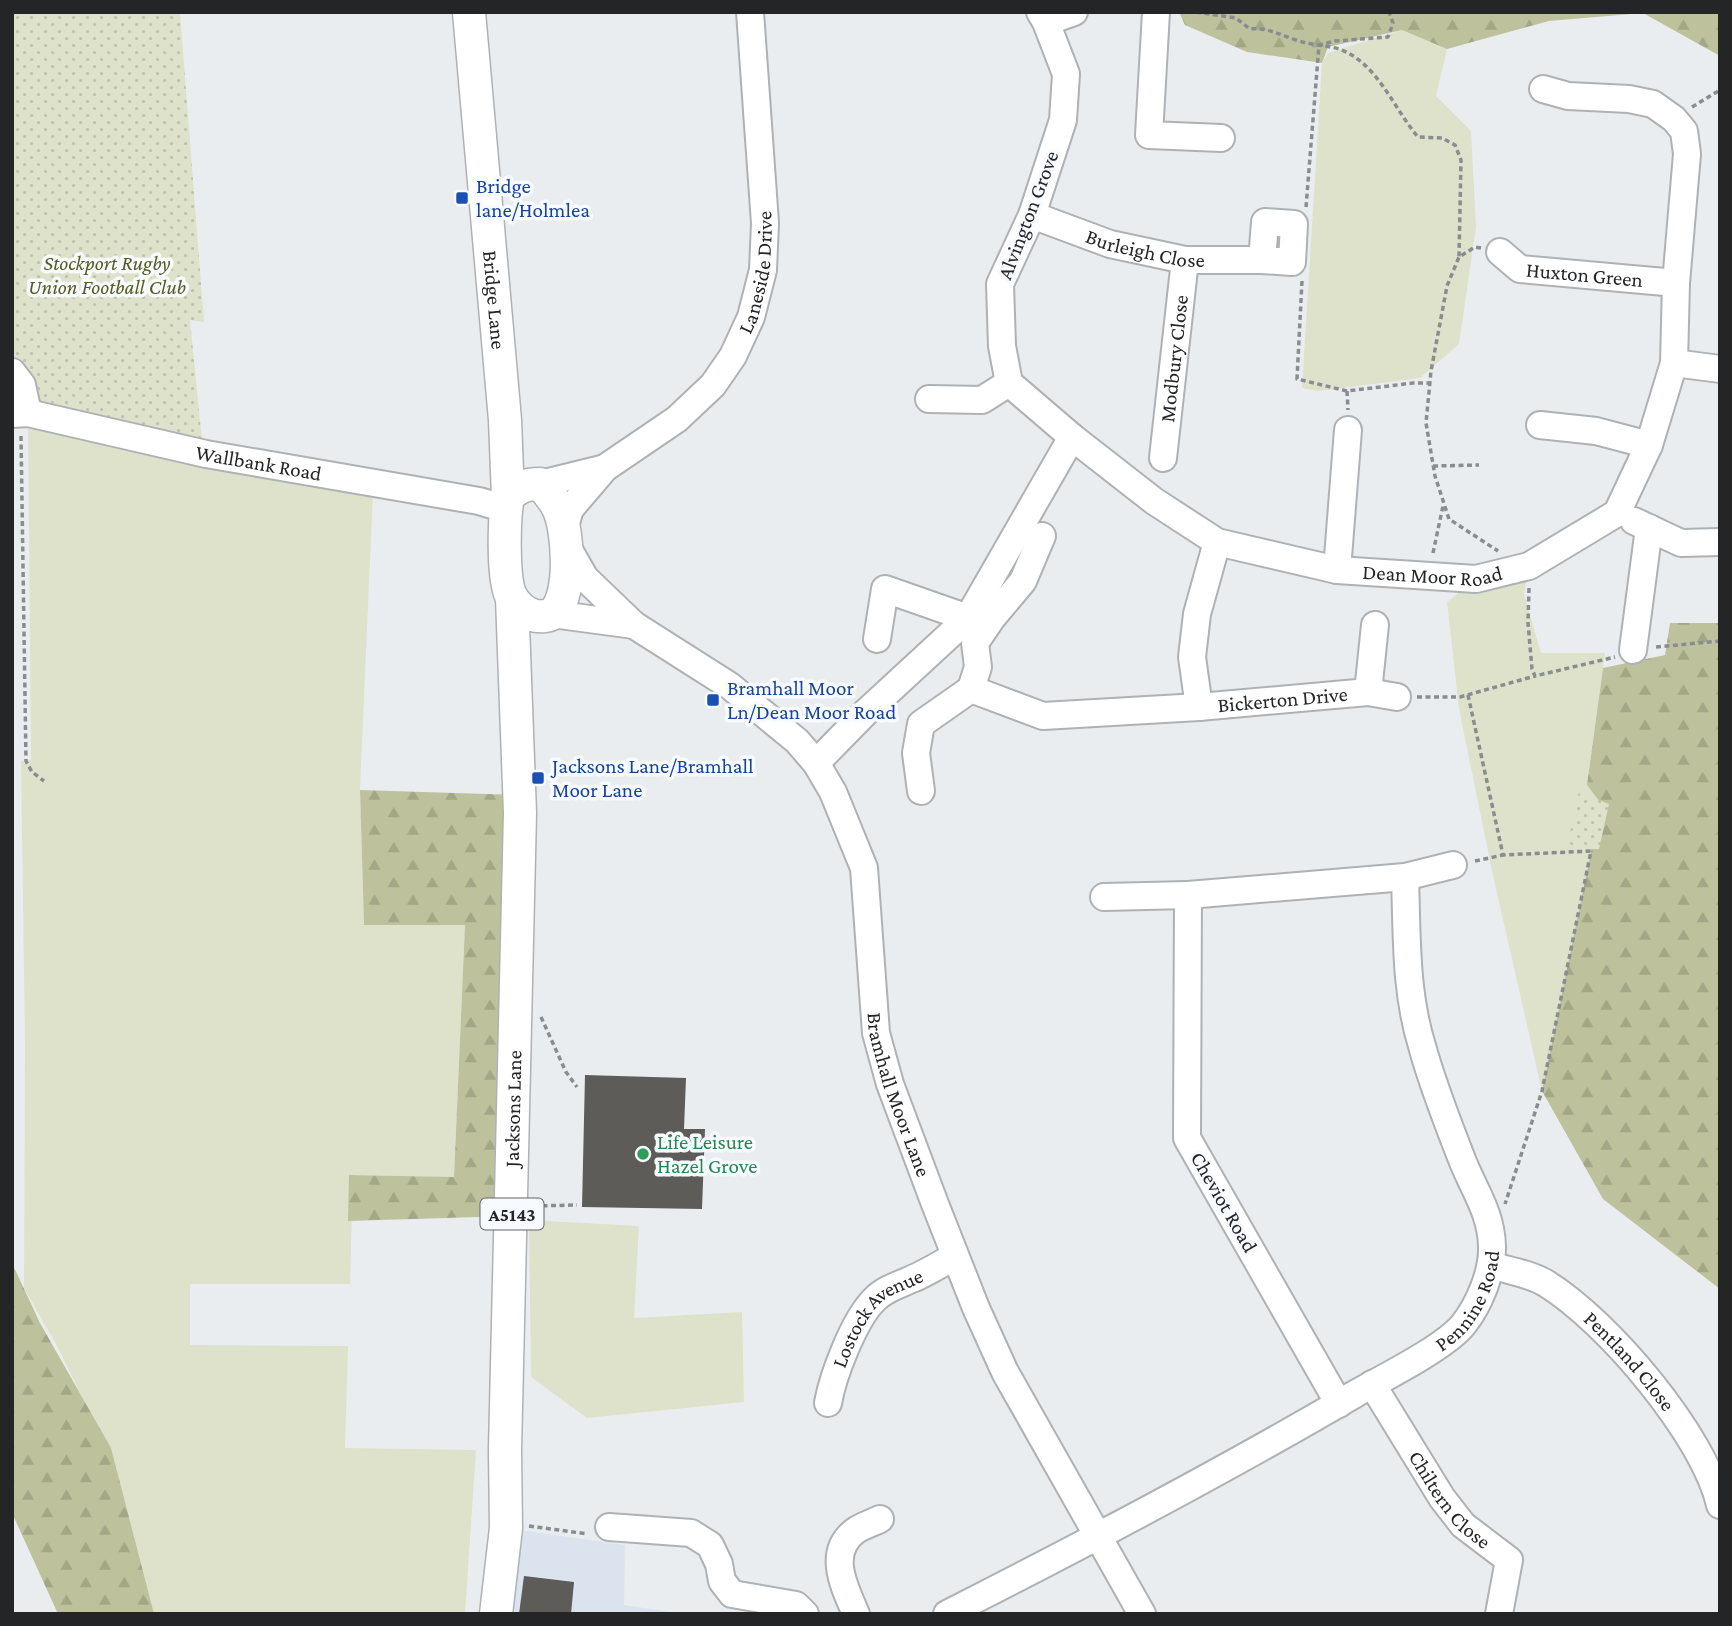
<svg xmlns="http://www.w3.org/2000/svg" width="1732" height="1626" font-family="'Crimson Pro',serif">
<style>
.built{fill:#dbe4ee}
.grass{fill:#dee2ca}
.forest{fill:url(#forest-firs)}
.park{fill:url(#park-dots)}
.building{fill:#5e5c59}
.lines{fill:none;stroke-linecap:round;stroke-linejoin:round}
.minor-casing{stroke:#aeb2b5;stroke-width:30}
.major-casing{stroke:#aeb2b5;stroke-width:35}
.path{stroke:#8a8d8f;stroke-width:3.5;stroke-dasharray:5 3.5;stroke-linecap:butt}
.minor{stroke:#fff;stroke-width:26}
.major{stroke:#fff;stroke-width:32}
.transit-dot{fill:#1a4fb4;stroke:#f7fafe;stroke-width:2.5}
.leisure-dot{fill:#2e9e5b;stroke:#f7fafe;stroke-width:2.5}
.labels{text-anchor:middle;stroke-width:7;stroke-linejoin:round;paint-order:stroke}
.shield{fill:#f7fafe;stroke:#636568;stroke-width:2}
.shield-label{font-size:19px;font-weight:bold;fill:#242527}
.transit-label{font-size:21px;fill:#164399;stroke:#f7fafe;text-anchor:start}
.street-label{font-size:21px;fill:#242527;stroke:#f7fafe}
.park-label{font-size:21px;font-style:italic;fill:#565b1f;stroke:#f7fafe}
.leisure-label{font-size:21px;fill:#27864d;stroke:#f7fafe;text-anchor:start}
</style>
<defs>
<pattern id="forest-firs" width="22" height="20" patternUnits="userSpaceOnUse" patternTransform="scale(1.75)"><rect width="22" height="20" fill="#bdc29c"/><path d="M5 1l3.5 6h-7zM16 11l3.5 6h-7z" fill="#a2a786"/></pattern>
<pattern id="park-dots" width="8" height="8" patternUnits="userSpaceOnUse" patternTransform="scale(1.75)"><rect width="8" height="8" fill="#dee2ca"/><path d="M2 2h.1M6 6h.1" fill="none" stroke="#bec2ae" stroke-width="1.8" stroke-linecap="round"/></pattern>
</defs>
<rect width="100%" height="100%" fill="#e9edf0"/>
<path class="built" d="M506,1528L625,1545L624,1605L684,1614H496Z"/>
<g class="grass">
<path d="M1402,30L1447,49L1436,96L1471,131L1476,227L1459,344L1420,378L1319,391L1302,388L1322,63L1328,53Z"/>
<path d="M28,422L373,492L360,790L364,925H465L454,1177L353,1175L350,1284H190V1345L348,1346L345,1448L476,1450L465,1614H140L105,1443L57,1346L24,1288L25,1044L21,761L31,760Z"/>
<path d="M1529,566L1524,594L1541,653H1605L1587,785L1604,805L1591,851L1542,1091L1494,880L1459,709L1447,602L1476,579Z"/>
<path d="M529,1220L639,1226L634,1318L742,1312L744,1402L587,1418L531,1377Z"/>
</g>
<g class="forest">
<path d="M1179,12H1720V56L1643,13L1549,21L1447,49L1402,30L1328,47L1322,63L1247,52L1185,25Z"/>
<path d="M1670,623H1720V1289L1603,1199L1542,1091L1591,851L1603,806L1587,785L1603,668L1665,655Z"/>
<path d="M360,790L520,795L512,1216L348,1221L349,1175L454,1177L465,925H364Z"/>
<path d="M12,1263L40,1323L111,1448L154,1614H58L12,1513Z"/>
</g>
<g class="park">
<path d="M12,12H180L204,322L190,320L202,441L26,398H12Z"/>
<path d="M1579,792L1609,804L1599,849L1566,850Z"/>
</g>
<g class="building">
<path d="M585,1075L686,1078L684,1129H705L702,1209L582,1207Z"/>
<path d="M524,1576L574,1582L571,1614H519Z"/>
</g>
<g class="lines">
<g class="minor-casing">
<g id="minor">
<path d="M1040,12L1046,22L1066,74L1063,120L1032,215L1000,284L1002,346L1009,383L1072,437"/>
<path d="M1156,12L1149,135L1221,138"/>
<path d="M1046,22L1074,12"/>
<path id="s1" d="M1032,215L1110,244L1185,260H1262L1265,222L1294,224L1292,262L1262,260"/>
<path id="s2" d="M1500,252L1520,269L1676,283"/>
<path d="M1674,363L1720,369"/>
<path d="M12,372L22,385L28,413"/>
<path d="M929,399L982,400L1009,383"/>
<path id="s3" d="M12,414L28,413L206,454L479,501L506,509"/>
<path d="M1540,425L1596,431L1649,445"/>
<path id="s4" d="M1163,458L1185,260"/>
<path d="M540,484L605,468"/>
<path d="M1634,521L1681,543L1720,542"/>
<path id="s5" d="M564,530L570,509L605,468L677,419L713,385L733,356L751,317L763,270L765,223L750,12"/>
<path id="s6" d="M565,543L585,578L634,625L730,686L797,741L816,763L833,792L864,868L876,1033L890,1084L935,1204L976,1308L1005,1372L1142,1614"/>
<path d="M1337,570L1348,430"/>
<path d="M552,614L634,625"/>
<path d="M877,639L885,589L968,618"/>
<path d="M1633,650L1649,528"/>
<path d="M971,689L978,667L975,643L992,618L1023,581L1042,536"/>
<path d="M1368,692L1397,697"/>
<path id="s7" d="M1199,707L1368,692L1375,625"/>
<path id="s8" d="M816,763L865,713L968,618L1072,437L1154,501L1217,542L1337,570L1476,579L1529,566L1617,513L1649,445L1674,363L1676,283L1687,154L1684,131L1674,119L1653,104L1629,99L1568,96L1543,89"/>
<path d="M921,791L916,753L921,724L971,689L1043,716L1199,707L1192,657L1197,614L1217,542"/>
<path d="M1104,897L1188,895"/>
<path id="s9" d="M1491,1265C1509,1271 1532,1274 1547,1284C1608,1322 1704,1435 1720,1505"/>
<path id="s10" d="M1372,1384L1442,1498L1463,1525L1509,1560L1499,1614"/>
<path id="s11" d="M828,1403C833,1375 854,1320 874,1300C884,1289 899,1285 912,1279C926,1273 941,1264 955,1256"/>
<path d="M1339,1404L1187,1138L1188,895L1405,877L1453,865"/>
<path d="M609,1527L691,1533L710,1545L719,1564L722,1581L732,1594L796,1605L805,1614"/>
<path d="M856,1614C845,1588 826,1553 855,1531C862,1526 872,1523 880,1519"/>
<path id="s12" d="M947,1614C1085,1544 1222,1472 1355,1394C1383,1378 1444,1348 1463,1325C1479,1305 1493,1272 1492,1246C1491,1211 1473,1189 1461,1157C1447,1121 1432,1083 1422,1046C1405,991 1407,934 1405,877"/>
</g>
</g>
<g class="major-casing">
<g id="major">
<path id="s13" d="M469,12L505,420L508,497C504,517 502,581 512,598C517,606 524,612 532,615C538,617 548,617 553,613C573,597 568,531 559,510C554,499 548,492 540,484C525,484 518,487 508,497"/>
<path id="s14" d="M496,1614L506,1528L505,1450L520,813L512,598"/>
</g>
</g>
<g class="path">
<path d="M1196,12L1236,18L1250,29C1267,27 1280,35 1296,40C1310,45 1325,45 1339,49C1377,62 1394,109 1418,137L1442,138L1455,145L1461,160L1459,257"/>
<path d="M1692,107L1720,90"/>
<path d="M1306,207L1319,45L1335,41L1388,37L1393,23L1389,12"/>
<path d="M1481,248L1475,247L1459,257L1447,286L1431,371L1426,423L1435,476L1449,519L1498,551"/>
<path d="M1302,281L1297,379L1347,391L1413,383H1430"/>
<path d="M1347,391L1348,410"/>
<path d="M21,436L26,761L32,772L44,781"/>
<path d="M1433,466L1479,465"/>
<path d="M1433,553L1443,506"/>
<path d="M1529,588L1528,623L1532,669L1535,676L1615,657"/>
<path d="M1656,647L1720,641"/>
<path d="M1468,695L1503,855L1591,851L1542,1091L1505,1204"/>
<path d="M1417,697H1460L1535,676"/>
<path d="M1475,861L1503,855"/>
<path d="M541,1017L566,1072L577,1087"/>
<path d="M534,1206L577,1205"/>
<path d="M529,1526L588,1534"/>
</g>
<use href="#minor" class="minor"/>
<use href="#major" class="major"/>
</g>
<g class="transit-dot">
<rect x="455" y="191" width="14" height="14" rx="3.5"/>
<rect x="706" y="693" width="14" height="14" rx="3.5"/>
<rect x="531" y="771" width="14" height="14" rx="3.5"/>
</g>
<circle class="leisure-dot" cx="643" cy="1154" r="7"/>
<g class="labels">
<rect class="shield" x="480.5" y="1198.5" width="63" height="31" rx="5"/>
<g class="shield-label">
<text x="512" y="1221">A5143</text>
</g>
<g class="transit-label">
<text x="476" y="193">Bridge<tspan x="476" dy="24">lane/Holmlea</tspan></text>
<text x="727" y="695">Bramhall Moor<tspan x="727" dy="24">Ln/Dean Moor Road</tspan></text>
<text x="552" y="773">Jacksons Lane/Bramhall<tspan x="552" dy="24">Moor Lane</tspan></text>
</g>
<g class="street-label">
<text transform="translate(1028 215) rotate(-69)" y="7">Alvington Grove</text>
<text dy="7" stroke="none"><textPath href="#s1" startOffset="119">Burleigh Close</textPath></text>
<text dy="7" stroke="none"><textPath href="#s5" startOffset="336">Laneside Drive</textPath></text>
<text dy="7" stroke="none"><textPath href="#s2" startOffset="91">Huxton Green</textPath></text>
<text dy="7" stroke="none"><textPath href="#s13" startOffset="289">Bridge Lane</textPath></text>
<text dy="7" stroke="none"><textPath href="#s4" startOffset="100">Modbury Close</textPath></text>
<text dy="7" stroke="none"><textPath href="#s3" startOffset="252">Wallbank Road</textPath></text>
<text dy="7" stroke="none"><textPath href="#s8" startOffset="817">Dean Moor Road</textPath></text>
<text dy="7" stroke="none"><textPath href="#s7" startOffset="84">Bickerton Drive</textPath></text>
<text dy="7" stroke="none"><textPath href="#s6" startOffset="684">Bramhall Moor Lane</textPath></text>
<text dy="7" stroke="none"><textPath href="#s14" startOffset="506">Jacksons Lane</textPath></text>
<text transform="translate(1224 1202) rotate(60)" y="7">Cheviot Road</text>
<text dy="7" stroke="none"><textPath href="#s12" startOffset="616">Pennine Road</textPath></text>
<text dy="7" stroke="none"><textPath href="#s11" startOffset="103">Lostock Avenue</textPath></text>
<text dy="7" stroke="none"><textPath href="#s9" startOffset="173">Pentland Close</textPath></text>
<text dy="7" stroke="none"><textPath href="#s10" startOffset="140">Chiltern Close</textPath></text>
</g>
<g class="park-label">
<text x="107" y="270">Stockport Rugby<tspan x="107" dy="24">Union Football Club</tspan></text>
</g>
<g class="leisure-label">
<text x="657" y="1149">Life Leisure<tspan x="657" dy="24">Hazel Grove</tspan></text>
</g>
</g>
<rect width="1732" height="1626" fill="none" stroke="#242527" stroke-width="28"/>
</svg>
